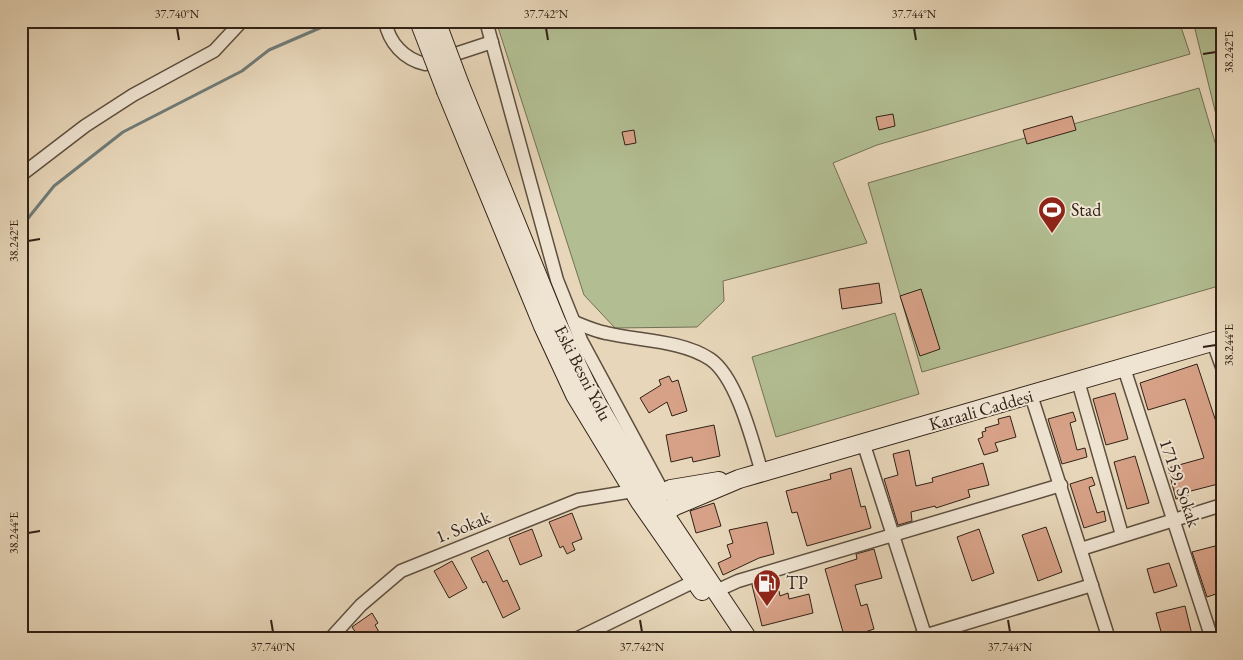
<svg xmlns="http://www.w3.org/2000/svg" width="1243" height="660" font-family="'EB Garamond',serif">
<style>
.green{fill:#b2be92;stroke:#727054}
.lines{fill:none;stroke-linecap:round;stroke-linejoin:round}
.stream{stroke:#6f7b77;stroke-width:3}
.building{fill:#d7a187;stroke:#312216}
.minor-casing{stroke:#5e4f3f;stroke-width:15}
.secondary-casing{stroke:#312216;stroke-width:20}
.minor{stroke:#efe4d2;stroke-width:12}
.secondary{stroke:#efe4d2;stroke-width:18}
.secondary-bridge-casing{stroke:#312216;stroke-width:20;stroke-linecap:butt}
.secondary-bridge{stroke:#efe4d2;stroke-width:18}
.ticks{fill:none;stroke:#312216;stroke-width:2}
.labels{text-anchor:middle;stroke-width:4;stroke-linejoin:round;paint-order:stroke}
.poi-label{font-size:18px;fill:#312216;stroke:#efe4d2;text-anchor:start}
.street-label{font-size:18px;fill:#312216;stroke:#efe4d2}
.neatline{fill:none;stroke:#312216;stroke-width:2}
.ticks-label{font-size:12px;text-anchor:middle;fill:#312216}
</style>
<rect width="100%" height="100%" fill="#e7d6b9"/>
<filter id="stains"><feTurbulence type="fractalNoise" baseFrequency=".004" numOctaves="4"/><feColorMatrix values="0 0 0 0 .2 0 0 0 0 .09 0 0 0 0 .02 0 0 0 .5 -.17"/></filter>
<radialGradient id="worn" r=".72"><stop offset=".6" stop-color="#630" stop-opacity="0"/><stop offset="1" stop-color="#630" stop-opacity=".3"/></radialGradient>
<g class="green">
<path d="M496,21H1179L1190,54L877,145L833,163L867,243L723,281L724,301L697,327L615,328L584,295Z"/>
<path d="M1193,21H1222V139Z"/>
<path d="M1199,88L1222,166V285L922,372L868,183Z"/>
<path d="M895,313L919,394L776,437L752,357Z"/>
</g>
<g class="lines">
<path class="stream" d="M21,227L54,186L123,132L242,71L269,50L336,21"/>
</g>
<g class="building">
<path d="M893,114L895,126L879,130L876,117Z"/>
<path d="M1072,116L1076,130L1027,144L1023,130Z"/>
<path d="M634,130L636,143L625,145L622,132Z"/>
<path d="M879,283L882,303L842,309L839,289Z"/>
<path d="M921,289L940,349L920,356L900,296Z"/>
<path d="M1197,364L1222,440V483L1187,492L1188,496L1176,499L1168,468L1204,458L1185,399L1148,410L1140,383Z"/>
<path d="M669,376L672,382L678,380L687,411L672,416L667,402L649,413L640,398L661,385L659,380Z"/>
<path d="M1115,393L1128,439L1106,445L1093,399Z"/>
<path d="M1073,412L1076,421L1070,423L1077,450L1085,448L1087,457L1062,464L1048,419Z"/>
<path d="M1010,416L1016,437L995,443L998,451L984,455L978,439L983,437L982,432L986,431L985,428L999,424L998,419Z"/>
<path d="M714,425L720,456L693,462L692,457L671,462L666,435Z"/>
<path d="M909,450L916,486L933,482L932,478L983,463L989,485L968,490L970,497L936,508L935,506L911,512L912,521L898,525L884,479L898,475L893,454Z"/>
<path d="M1135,456L1149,503L1127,509L1114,462Z"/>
<path d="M851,468L861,507L865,506L871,528L807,546L797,512L792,513L786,491L831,479L830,474Z"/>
<path d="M1092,477L1095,485L1089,487L1097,513L1104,511L1106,521L1084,528L1070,484Z"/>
<path d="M714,503L721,526L696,533L690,511Z"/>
<path d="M572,513L582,539L572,543L575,550L567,554L563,546L560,548L549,522Z"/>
<path d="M767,522L774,554L759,558L723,575L718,563L731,557L727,545L733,543L729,530Z"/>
<path d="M1046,527L1062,572L1038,581L1022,535Z"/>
<path d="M532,529L542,556L520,565L509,538Z"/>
<path d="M979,529L994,573L972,581L957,537Z"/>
<path d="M1215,546L1222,568V592L1207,597L1192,552Z"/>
<path d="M874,549L882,578L855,585L861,606L867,604L874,629L859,634L860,639H845L825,569L857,559L856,554Z"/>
<path d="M488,550L503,582L507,580L520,609L503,618L486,581L483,583L471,558Z"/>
<path d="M452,561L467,588L449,598L434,571Z"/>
<path d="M1169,563L1177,586L1154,593L1147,569Z"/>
<path d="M766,581L768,594L779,591L780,596L788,593L789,599L809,594L813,613L762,626L752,585Z"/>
<path d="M1185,606L1193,639H1163L1156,613Z"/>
<path d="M372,613L378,623L375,625L383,639H360L352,627Z"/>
<path d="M1222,619V632L1218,633L1215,621Z"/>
</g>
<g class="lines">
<g class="minor-casing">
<g id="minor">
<path d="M385,21C389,43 404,59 425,64L492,42"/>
<path d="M486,21L557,280L581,340L663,492"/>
<path d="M21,175L85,126L133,95L214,51L242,21"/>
<path d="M574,322C584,326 595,331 606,333C639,341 681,340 710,359C737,377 753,443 762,473"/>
<path d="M1213,342L1222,367"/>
<path d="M1124,368L1212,639"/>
<path d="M1078,381L1122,535"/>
<path d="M1031,395L1109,639"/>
<path d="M864,445L925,635"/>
<path d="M1081,549L1222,505"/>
<path d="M716,591L738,581L1061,485"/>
<path d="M330,639L361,605L401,571L578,500L633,491"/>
<path d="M576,639L695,581"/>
<path d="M914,639L1092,585"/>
</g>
</g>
<g class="secondary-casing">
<g id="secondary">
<path d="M460,85L556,321L588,388L647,488L748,639"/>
<path d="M446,91L543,326L575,395L640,502L702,591"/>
<path d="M643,501L671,489L719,481"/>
<path d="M655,518L675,506L739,479L1222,339"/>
</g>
</g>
<use href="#minor" class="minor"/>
<use href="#secondary" class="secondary"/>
<g class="secondary-bridge-casing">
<g id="secondary-bridge">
<path d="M419,21L446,91"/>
<path d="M436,21L460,85"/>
</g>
</g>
<use href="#secondary-bridge" class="secondary-bridge"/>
</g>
<path class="ticks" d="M177,28L179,40M546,28L548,40M914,28L916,40M1203,54L1216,52M28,241L40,239M1203,347L1216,345M28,533L40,531M271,620L273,632M640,620L642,632M1008,620L1010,632"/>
<defs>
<g id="stadium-pin" transform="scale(1.4375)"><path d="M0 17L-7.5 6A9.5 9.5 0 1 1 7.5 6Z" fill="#8f2418" stroke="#efe4d2"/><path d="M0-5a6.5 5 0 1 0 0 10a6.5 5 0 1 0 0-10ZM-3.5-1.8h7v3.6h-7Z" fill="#fff"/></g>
<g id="fuel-pin" transform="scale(1.4375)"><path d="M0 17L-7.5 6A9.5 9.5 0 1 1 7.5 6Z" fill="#8f2418" stroke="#efe4d2"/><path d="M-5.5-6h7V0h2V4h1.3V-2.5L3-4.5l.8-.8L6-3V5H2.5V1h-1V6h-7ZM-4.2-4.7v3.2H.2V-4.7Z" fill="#fff"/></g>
</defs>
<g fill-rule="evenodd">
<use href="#stadium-pin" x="1052" y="210"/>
<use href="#fuel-pin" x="767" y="583"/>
</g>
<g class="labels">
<g class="poi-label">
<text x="1071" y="216">Stad</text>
<text x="786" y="589">TP</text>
</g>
<g class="street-label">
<text transform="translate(583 373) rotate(63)" y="6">Eski Besni Yolu</text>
<text transform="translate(981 410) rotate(-16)" y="6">Karaali Caddesi</text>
<text transform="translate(1180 483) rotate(71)" y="6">17159. Sokak</text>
<text transform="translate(463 527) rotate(-22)" y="6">1. Sokak</text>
</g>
</g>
<rect width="1243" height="660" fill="none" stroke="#e7d6b9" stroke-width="55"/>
<rect x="28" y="28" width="1188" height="604" class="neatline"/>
<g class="ticks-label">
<text x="177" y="18">37.740°N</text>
<text x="546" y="18">37.742°N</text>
<text x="914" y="18">37.744°N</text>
<text transform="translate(1229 52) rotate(-90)" y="4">38.242°E</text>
<text transform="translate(14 241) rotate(-90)" y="4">38.242°E</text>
<text transform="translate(1229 345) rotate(-90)" y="4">38.244°E</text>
<text transform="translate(14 533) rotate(-90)" y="4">38.244°E</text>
<text x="273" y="651">37.740°N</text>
<text x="642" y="651">37.742°N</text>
<text x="1010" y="651">37.744°N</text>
</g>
<rect width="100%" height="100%" filter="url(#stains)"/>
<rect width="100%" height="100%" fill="url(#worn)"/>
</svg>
